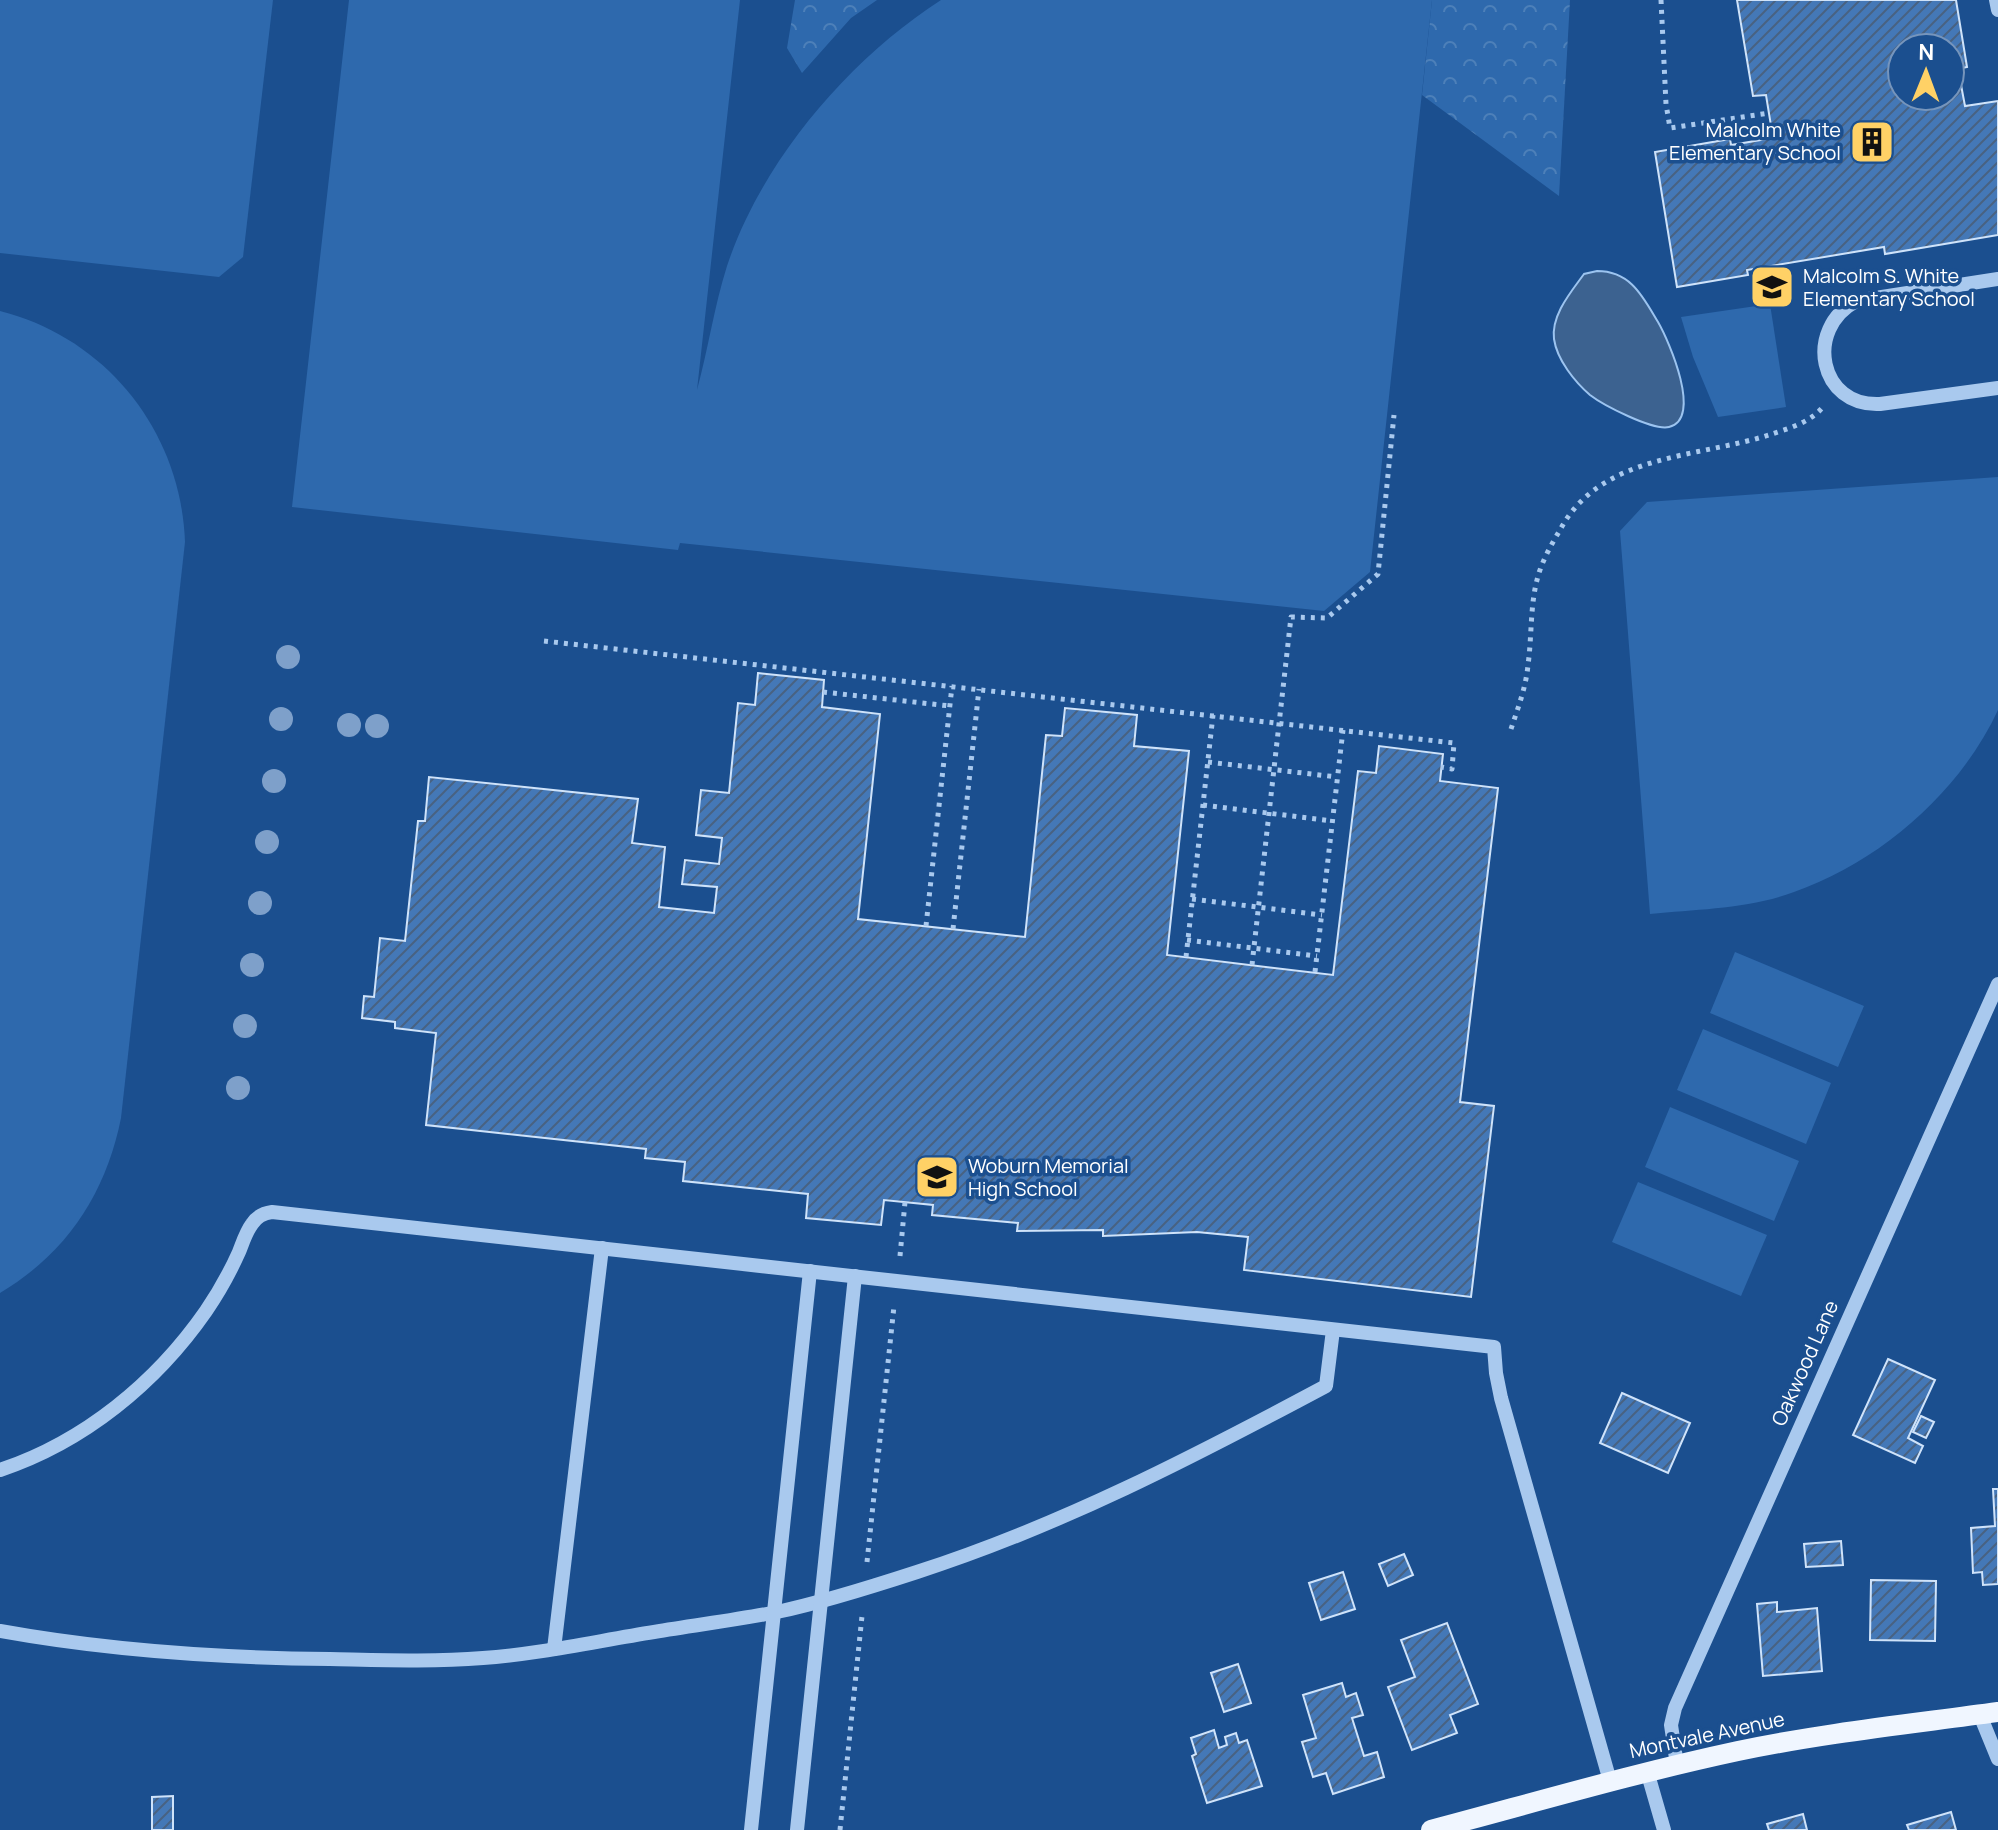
<svg xmlns="http://www.w3.org/2000/svg" width="1998" height="1830" font-family="Manrope,sans-serif">
<style>
.forest{fill:url(#forest-crowns)}
.park{fill:#2e69ad}
.water{fill:#3c6290;stroke:#9cc4f0;stroke-width:2}
.building{fill:url(#building-hatch);stroke:#cfe3fa;stroke-width:2;fill-rule:evenodd}
.lines{fill:none;stroke-linecap:round;stroke-linejoin:round}
.path{stroke:#a9c9ee;stroke-width:5;stroke-dasharray:4 6;stroke-linecap:butt}
.minor{stroke:#a9c9ee;stroke-width:14}
.major{stroke:#f0f6ff;stroke-width:20}
.tree{fill:#7ea0ca}
.labels{text-anchor:middle;stroke-width:7;stroke-linejoin:round;paint-order:stroke}
.poi-label{font-size:20px;fill:#fff;stroke:#1b4f8f;text-anchor:start}
.street-label{font-size:20px;fill:#fff;stroke:#1b4f8f}
</style>
<defs>
<pattern id="forest-crowns" width="20" height="18" patternUnits="userSpaceOnUse" patternTransform="scale(2)"><rect width="20" height="18" fill="#2e69ad"/><path d="M2 6a3 3 0 1 1 6 0M12 15a3 3 0 1 1 6 0" fill="none" stroke="#4d80b9"/></pattern>
<pattern id="building-hatch" width="6" height="6" patternUnits="userSpaceOnUse" patternTransform="scale(2)"><rect width="6" height="6" fill="#4478b7"/><path d="M-1 1l2-2M0 6l6-6M5 7l2-2" fill="none" stroke="#486282"/></pattern>
</defs>
<rect width="100%" height="100%" fill="#1b4f8f"/>
<g class="forest">
<path d="M795,0H877L851,18L802,73L787,48Z"/>
<path d="M1432,0H1570L1559,196L1422,95Z"/>
</g>
<g class="park">
<path d="M0,0H273L243,257L219,277L0,253Z"/>
<path d="M349,0H740L697,390C708,350 714,307 727,266C762,161 848,60 941,0H1432L1370,572L1324,611L680,543L678,550L292,507Z"/>
<path d="M1770,304L1786,407L1718,417L1693,357L1681,317Z"/>
<path d="M0,311C107,338 181,432 185,542L121,1118C106,1193 67,1253 0,1293Z"/>
<path d="M1998,477V710C1960,792 1880,862 1794,892C1749,909 1698,909 1650,914L1620,531L1647,502Z"/>
<path d="M1735,952L1864,1006L1838,1067L1710,1013Z"/>
<path d="M1703,1029L1831,1083L1806,1144L1677,1090Z"/>
<path d="M1670,1107L1799,1161L1774,1221L1645,1167Z"/>
<path d="M1638,1182L1767,1235L1741,1296L1612,1242Z"/>
</g>
<path class="water" d="M1597,271C1631,271 1643,297 1658,322C1669,341 1703,419 1669,427C1653,431 1603,405 1590,395C1575,382 1557,360 1554,339C1551,315 1571,292 1584,274Z"/>
<g class="building">
<path d="M1737,0H1956L1967,67L1958,69L1965,106L1998,101V235L1885,254L1884,247L1747,270L1748,275L1677,287L1655,152L1730,139L1731,145L1773,138L1766,95L1753,96ZM1902,48H1950V96H1902Z"/>
<path d="M758,673L824,680L822,707L880,714L858,919L1025,937L1046,735L1062,736L1065,708L1137,715L1134,746L1189,751L1167,955L1333,975L1358,771L1376,773L1379,746L1443,754L1440,781L1498,788L1460,1102L1494,1106L1471,1297L1244,1270L1248,1237L1197,1232L1103,1236V1230L1017,1231L1018,1223L932,1215L933,1205L884,1200L881,1225L806,1218L808,1194L683,1181L685,1162L645,1158L646,1149L426,1125L436,1033L395,1028V1022L362,1018L364,996L374,997L380,938L405,941L418,821H425L429,777L638,799L632,843L665,847L659,907L714,913L717,887L682,884L685,860L719,864L722,838L696,835L701,790L729,793L738,703L755,705Z"/>
<path d="M1888,1359L1935,1380L1908,1438L1923,1446L1915,1463L1853,1435Z"/>
<path d="M1622,1393L1690,1423L1668,1473L1600,1443Z"/>
<path d="M1921,1416L1934,1422L1926,1438L1913,1432Z"/>
<path d="M1993,1489H1998V1584L1983,1585L1982,1572L1973,1573L1971,1528L1995,1526Z"/>
<path d="M1841,1541L1843,1565L1806,1567L1804,1544Z"/>
<path d="M1404,1554L1413,1575L1388,1586L1379,1564Z"/>
<path d="M1343,1572L1355,1609L1321,1620L1309,1583Z"/>
<path d="M1871,1580L1936,1581L1935,1641L1870,1640Z"/>
<path d="M1777,1602V1612L1817,1608L1822,1671L1763,1676L1757,1604Z"/>
<path d="M1447,1623L1478,1704L1450,1715L1457,1733L1412,1750L1388,1687L1415,1677L1401,1640Z"/>
<path d="M1238,1664L1251,1703L1224,1712L1211,1673Z"/>
<path d="M1342,1683L1346,1697L1356,1693L1363,1715L1352,1718L1364,1756L1377,1752L1384,1777L1333,1794L1326,1773L1313,1777L1302,1742L1316,1738L1303,1695Z"/>
<path d="M1214,1730L1219,1748L1227,1745L1225,1737L1236,1733L1239,1743L1247,1740L1262,1786L1207,1803L1192,1756L1196,1754L1191,1738Z"/>
<path d="M173,1796V1830H152V1797Z"/>
<path d="M1951,1812L1956,1830H1909L1907,1825Z"/>
<path d="M1803,1814L1807,1830H1769L1767,1824Z"/>
</g>
<g class="lines">
<g class="path">
<path d="M1661,0L1666,104L1670,128L1769,113"/>
<path d="M544,641L1454,743L1452,769L1441,767"/>
<path d="M823,692L950,706"/>
<path d="M1511,729C1518,708 1526,687 1528,665C1532,636 1530,607 1537,580C1541,563 1551,545 1560,530C1600,454 1696,458 1769,435C1787,429 1809,423 1822,408"/>
<path d="M1208,762L1337,777"/>
<path d="M1203,805L1332,821"/>
<path d="M1192,899L1322,915"/>
<path d="M926,926L952,686"/>
<path d="M953,929L979,689"/>
<path d="M1187,940L1317,956"/>
<path d="M1186,957L1213,715"/>
<path d="M1252,965L1291,617L1327,618L1378,574L1394,415"/>
<path d="M1315,972L1343,730"/>
<path d="M900,1256L905,1202"/>
<path d="M867,1562L894,1306"/>
<path d="M840,1830L862,1616"/>
</g>
<g class="minor">
<path d="M1996,0L1998,10"/>
<path d="M1998,279L1856,301C1804,329 1819,407 1880,404L1998,388"/>
<path d="M0,1470C84,1442 156,1383 206,1311C219,1292 230,1272 239,1252C243,1242 246,1232 252,1224C257,1216 264,1213 272,1212L1494,1347L1496,1373L1501,1398L1610,1781"/>
<path d="M0,1631C110,1651 219,1658 330,1659C381,1660 432,1662 483,1658C540,1654 597,1641 654,1632C695,1625 736,1620 777,1612C824,1602 871,1587 917,1572C1060,1526 1193,1457 1326,1386L1333,1330"/>
<path d="M554,1649L602,1248"/>
<path d="M1980,1715L1998,1759"/>
<path d="M1677,1765L1671,1725L1675,1708L1998,984"/>
<path d="M1647,1771L1664,1830"/>
<path d="M751,1830L810,1271"/>
<path d="M797,1830L855,1276"/>
</g>
<path class="major" d="M1431,1830C1533,1803 1635,1773 1738,1751C1824,1733 1911,1724 1998,1712"/>
</g>
<g class="tree">
<circle cx="288" cy="657" r="12"/>
<circle cx="281" cy="719" r="12"/>
<circle cx="349" cy="725" r="12"/>
<circle cx="377" cy="726" r="12"/>
<circle cx="274" cy="781" r="12"/>
<circle cx="267" cy="842" r="12"/>
<circle cx="260" cy="903" r="12"/>
<circle cx="252" cy="965" r="12"/>
<circle cx="245" cy="1026" r="12"/>
<circle cx="238" cy="1088" r="12"/>
</g>
<defs>
<g id="building-square" transform="scale(2.3)"><rect x="-9" y="-9" width="18" height="18" rx="4" fill="#ffd166" stroke="#1b4f8f"/><path d="M-4-6H4V6H1V3H-1V6H-4ZM-2.5-4.3h1.7v1.8h-1.7ZM.8-4.3h1.7v1.8H.8ZM-2.5-1h1.7V.8h-1.7ZM.8-1h1.7V.8H.8Z" fill="#111"/></g>
<g id="school-square" transform="scale(2.3)"><rect x="-9" y="-9" width="18" height="18" rx="4" fill="#ffd166" stroke="#1b4f8f"/><path d="M0-5L7-2L0 1L-7-2ZM-4 1L0 2.5L4 1V4Q0 6-4 4Z" fill="#111"/></g>
</defs>
<g fill-rule="evenodd">
<use href="#building-square" x="1872" y="142"/>
<use href="#school-square" x="1772" y="287"/>
<use href="#school-square" x="937" y="1177"/>
</g>
<g class="labels">
<g class="poi-label">
<text x="1841" y="137" text-anchor="end">Malcolm White<tspan x="1841" dy="23">Elementary School</tspan></text>
<text x="1803" y="283">Malcolm S. White<tspan x="1803" dy="23">Elementary School</tspan></text>
<text x="968" y="1173">Woburn Memorial<tspan x="968" dy="23">High School</tspan></text>
</g>
<g class="street-label">
<text transform="translate(1805 1363) rotate(-66)" y="7">Oakwood Lane</text>
<text transform="translate(1707 1735) rotate(-12)" y="7">Montvale Avenue</text>
</g>
</g>
<g transform="translate(1926 72) rotate(1)"><circle r="38" fill="#1b4f8f" stroke="#7695bc" stroke-width="2"/>
<path d="M0-6L14 30L0 20L-14 30Z" fill="#ffd166"/>
<text y="-12" font-size="22" font-weight="bold" text-anchor="middle" fill="#ffffff">N</text>
</g>
</svg>
